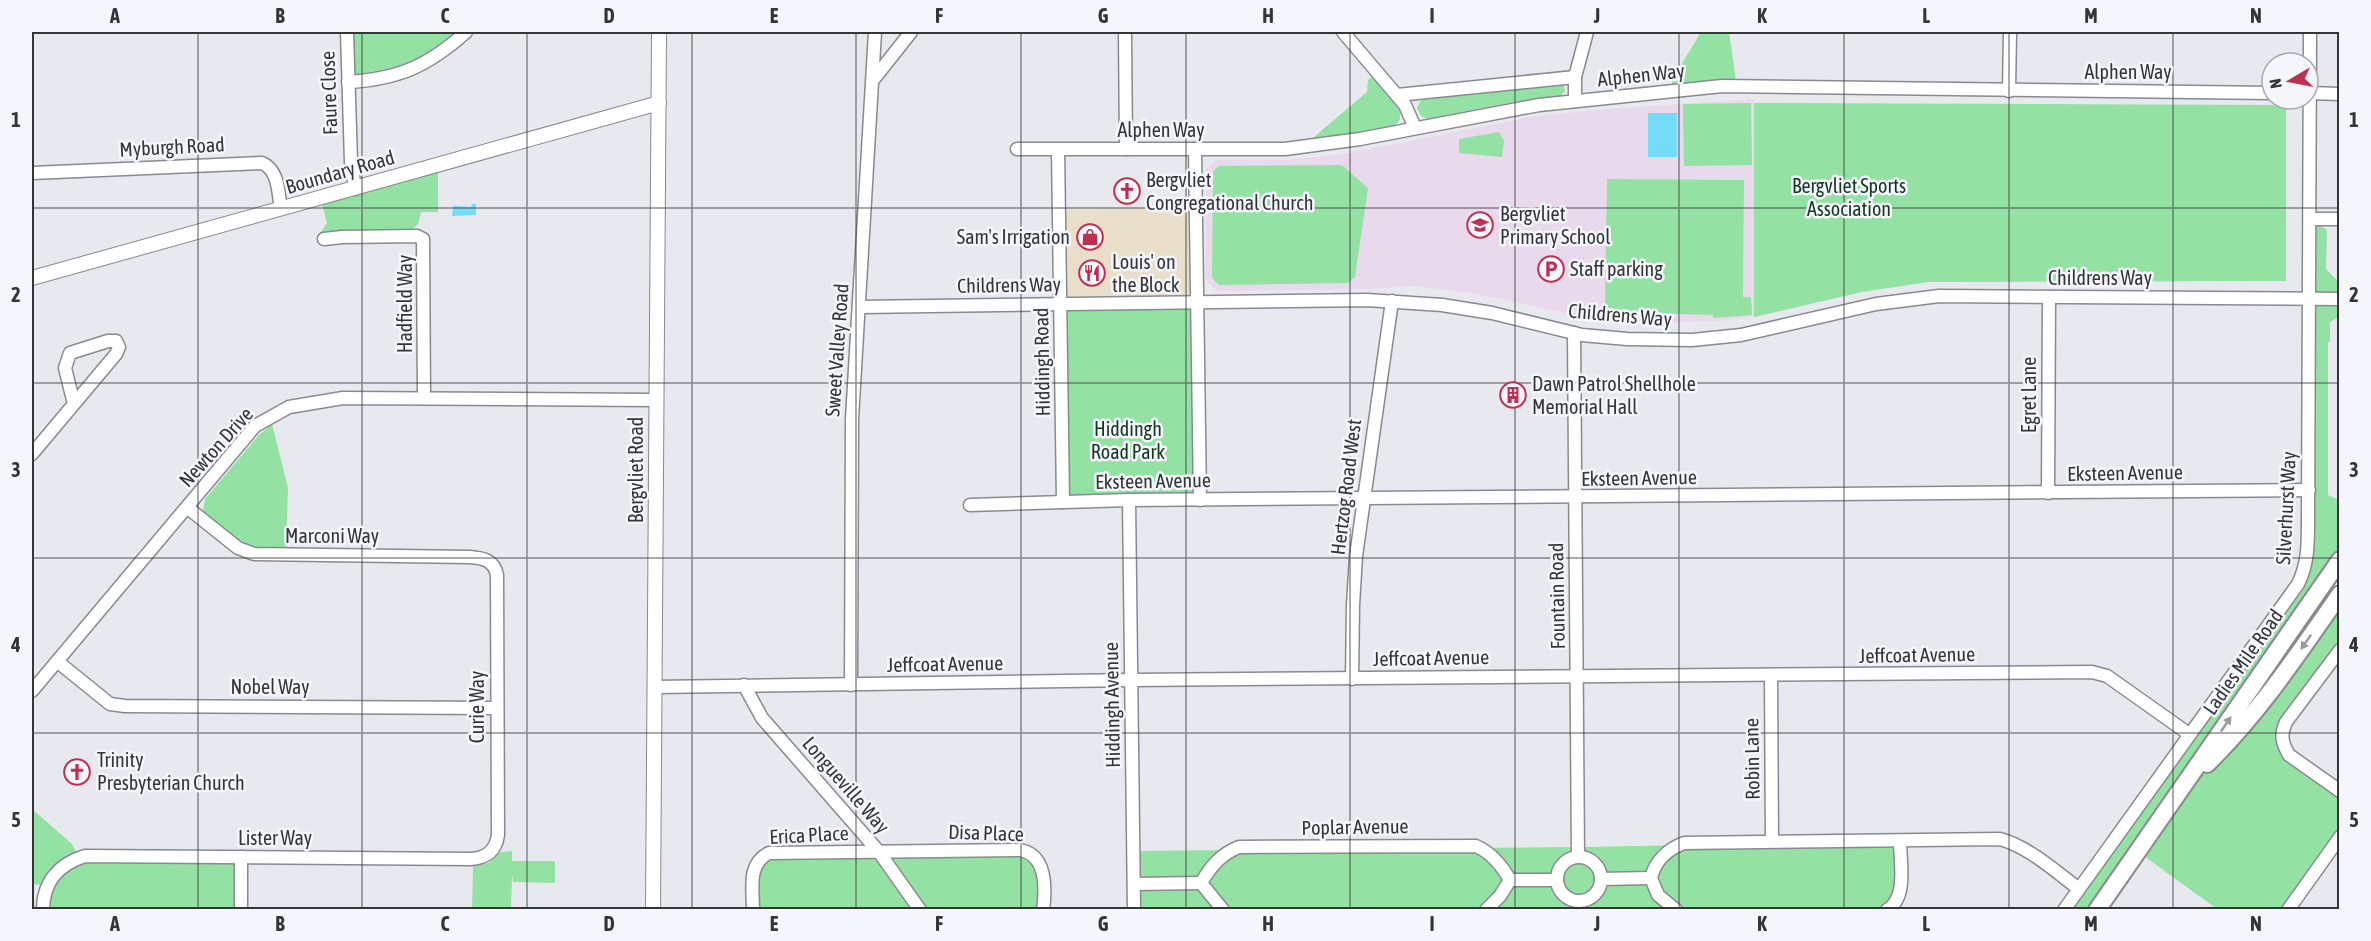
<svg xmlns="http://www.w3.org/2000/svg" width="2371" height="941" font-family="'Asap Condensed',sans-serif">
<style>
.commercial{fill:#e9dec9}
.education{fill:#e9d9ec}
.green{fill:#94e1a4}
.water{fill:#75dcf8}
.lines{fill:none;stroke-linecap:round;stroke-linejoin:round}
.minor-casing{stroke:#888a8f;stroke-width:15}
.tertiary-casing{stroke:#888a8f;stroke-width:16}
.secondary-casing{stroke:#888a8f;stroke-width:20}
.minor{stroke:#fff;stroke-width:12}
.tertiary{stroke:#fff;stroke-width:14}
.secondary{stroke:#fff;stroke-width:16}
.oneway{fill:#9a9a9b}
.grid{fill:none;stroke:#343537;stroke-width:1.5;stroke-opacity:0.55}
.labels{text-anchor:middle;stroke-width:5;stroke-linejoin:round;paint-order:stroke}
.street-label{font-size:20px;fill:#343537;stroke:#f4f6fc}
.poi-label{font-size:20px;fill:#343537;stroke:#f4f6fc;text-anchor:start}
.park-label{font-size:20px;fill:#13381e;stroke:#f4f6fc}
.neatline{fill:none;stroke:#343537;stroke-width:2}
.grid-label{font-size:20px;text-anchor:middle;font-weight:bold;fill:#343537}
</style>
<rect width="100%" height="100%" fill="#e7e9ee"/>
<path class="commercial" d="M1196,208L1197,302L1060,304L1059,210Z"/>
<path class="education" d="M1754,99V317L1720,321L1643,323L1595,319L1472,293L1415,286L1366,289L1217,291L1206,280V169L1216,160H1288L1344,154L1530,117L1595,110Z"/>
<g class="green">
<path d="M347,32H466L431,58L348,82Z"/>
<path d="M1701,32H1729L1736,80L1672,85V80Z"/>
<path d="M1372,77C1382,88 1415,116 1393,126L1314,141V137L1367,92L1368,80Z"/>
<path d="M1559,84L1564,86L1565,91L1560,97L1513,102L1427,119L1421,116L1417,108L1422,98Z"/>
<path d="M1751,103L1752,165L1684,166L1683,104Z"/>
<path d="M1754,103L2286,105V281L1928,282L1862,292L1754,317Z"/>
<path d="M1499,132L1504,141L1502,157L1459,153V139Z"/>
<path d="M1342,165L1368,188L1355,277L1348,283L1219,285L1212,278L1213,171L1219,166Z"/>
<path d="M438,172V212H421L418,224L411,230L342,231L319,235L327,223L322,204Z"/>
<path d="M1607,179L1744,180L1743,297H1751L1752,315L1713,318V315L1605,312Z"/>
<path d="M2310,219L2327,230L2326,269L2339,282V317L2330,322V342H2328V495L2339,500V560L2183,786L2339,594V650L2286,722L2284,747L2339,791V837L2288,909H2217L2137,851L2097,909L2064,910L2303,573Z"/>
<path d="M1197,302L1200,500L1063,502L1060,304Z"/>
<path d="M272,424L288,488L286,551C277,551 266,552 257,550C238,546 214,527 203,511L205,499L259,435Z"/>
<path d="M32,809L71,843L77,853L47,877L41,885L32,884Z"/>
<path d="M1900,841V889L1887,910H1586V901L1572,900V910H1134L1133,851L1570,847L1571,859L1585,858V847Z"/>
<path d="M1020,850L1036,856L1043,909H752L759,858Z"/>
<path d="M512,851V861H555V883L513,882L512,875L511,909H472L473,866L489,863L501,852Z"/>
<path d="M241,857V909L43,910V896L72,860Z"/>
</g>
<g class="water">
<rect x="1648" y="113" width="29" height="44"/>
<path d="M472,204H476V215L452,216L453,206L471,207Z"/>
</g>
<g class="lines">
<g class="minor-casing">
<g id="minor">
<path d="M347,32L351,162L355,189"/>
<path d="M1125,32L1126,149"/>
<path d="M1343,32L1405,105L1415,128"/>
<path d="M873,80L911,32"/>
<path d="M348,82C399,79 428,66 466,32"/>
<path d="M2009,91L2010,32"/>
<path d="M2308,93L2340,94"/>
<path d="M1397,95L1575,77"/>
<path d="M1575,101V77L1587,32"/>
<path d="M1017,149H1285L1360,139L1539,105L1722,86L2272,93"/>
<path d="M1195,149L1200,500"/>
<path d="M1058,150L1063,502"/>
<path d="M32,173L262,163C279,170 278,193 281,209"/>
<path d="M2310,219H2340"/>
<path d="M324,239L342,237L417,236L423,239L424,398"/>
<path d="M860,307L1367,300L1442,305L1492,313L1582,335L1627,339L1692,340L1741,335L1876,304L1939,296L2340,299"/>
<path d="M1574,333L1578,857"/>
<path d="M32,454L116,354L119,347L116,341H108L70,353L65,368L74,404"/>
<path d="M2048,493L2049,297"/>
<path d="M1129,500L1134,910"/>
<path d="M970,505L1129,500L2309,490"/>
<path d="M2340,650L2286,722C2280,735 2282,743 2289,755L2340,791"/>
<path d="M58,662L110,704L125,706L496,708"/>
<path d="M1771,676L1772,841"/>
<path d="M1352,679L1353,605L1356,556L1392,301"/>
<path d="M744,685L762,718L879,852L920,910"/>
<path d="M851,685L852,419L875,32"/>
<path d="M655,687L1131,680L2092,672L2107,676L2189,734"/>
<path d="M32,691L255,426L289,407L343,398L656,400"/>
<circle cx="1579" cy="879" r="22"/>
<path d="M241,857V910"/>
<path d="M1601,879L1651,878"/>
<path d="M1510,880H1557"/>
<path d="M1134,884L1201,883"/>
<path d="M43,910C43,882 59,864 85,856L471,859C487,858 496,850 498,835L497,575C494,560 483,558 470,557L254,554L238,548L188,508"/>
<path d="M753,910C753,888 747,864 769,853L1020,850C1047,855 1046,887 1043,910"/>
<path d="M1223,910L1201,883C1211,866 1221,854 1239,847L1476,846C1492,853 1502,866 1510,880"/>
<path d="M1486,910L1500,896L1510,880"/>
<path d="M1676,910L1658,895L1651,878C1655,861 1668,849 1684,843L2000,839C2029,847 2055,871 2079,889"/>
<path d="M1887,910C1908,898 1900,862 1900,841"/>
<path d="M2064,910L2298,584C2308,564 2308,544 2308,522L2310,32"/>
<path d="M2288,910L2340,837"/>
</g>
</g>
<g class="tertiary-casing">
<g id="tertiary">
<path d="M32,278L659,103"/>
<path d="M653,910L659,32"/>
</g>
</g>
<g class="secondary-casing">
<g id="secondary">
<path d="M2207,764C2259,713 2299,653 2340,594"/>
<path d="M2097,910L2340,560"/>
</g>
</g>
<use href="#minor" class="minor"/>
<use href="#tertiary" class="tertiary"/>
<use href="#secondary" class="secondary"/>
</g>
<defs><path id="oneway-solid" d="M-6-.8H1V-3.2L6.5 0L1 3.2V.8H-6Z" transform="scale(1.5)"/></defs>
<g class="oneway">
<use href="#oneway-solid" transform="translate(2306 642) rotate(125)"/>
<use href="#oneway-solid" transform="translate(2226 724) rotate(-56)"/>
</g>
<path class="grid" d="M198,32V910M362,32V910M527,32V910M692,32V910M856,32V910M1021,32V910M1186,32V910M1350,32V910M1515,32V910M1679,32V910M1844,32V910M2009,32V910M2173,32V910M32,208H2340M32,383H2340M32,558H2340M32,733H2340"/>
<defs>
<g id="church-ring" transform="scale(1.35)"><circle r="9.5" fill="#f4f6fc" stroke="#bf2f4f" stroke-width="1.5"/><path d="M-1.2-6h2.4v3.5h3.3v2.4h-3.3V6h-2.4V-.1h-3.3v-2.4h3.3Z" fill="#bf2f4f"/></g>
<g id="school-ring" transform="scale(1.35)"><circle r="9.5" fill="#f4f6fc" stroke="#bf2f4f" stroke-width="1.5"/><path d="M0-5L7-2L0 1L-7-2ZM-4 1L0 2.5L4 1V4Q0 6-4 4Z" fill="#bf2f4f"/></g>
<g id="shop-ring" transform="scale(1.35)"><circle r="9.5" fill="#f4f6fc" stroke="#bf2f4f" stroke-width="1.5"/><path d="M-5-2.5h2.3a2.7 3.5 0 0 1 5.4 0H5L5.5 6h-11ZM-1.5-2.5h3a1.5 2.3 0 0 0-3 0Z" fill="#bf2f4f"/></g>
<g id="parking-ring" transform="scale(1.35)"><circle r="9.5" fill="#f4f6fc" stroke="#bf2f4f" stroke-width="1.5"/><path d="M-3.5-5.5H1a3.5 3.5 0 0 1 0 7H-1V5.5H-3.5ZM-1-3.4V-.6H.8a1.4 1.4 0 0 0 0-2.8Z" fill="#bf2f4f"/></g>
<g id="restaurant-ring" transform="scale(1.35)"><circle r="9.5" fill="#f4f6fc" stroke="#bf2f4f" stroke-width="1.5"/><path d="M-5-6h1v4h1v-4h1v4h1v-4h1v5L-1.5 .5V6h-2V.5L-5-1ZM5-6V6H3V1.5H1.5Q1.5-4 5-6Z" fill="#bf2f4f"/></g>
<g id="building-ring" transform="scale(1.35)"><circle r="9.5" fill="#f4f6fc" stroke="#bf2f4f" stroke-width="1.5"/><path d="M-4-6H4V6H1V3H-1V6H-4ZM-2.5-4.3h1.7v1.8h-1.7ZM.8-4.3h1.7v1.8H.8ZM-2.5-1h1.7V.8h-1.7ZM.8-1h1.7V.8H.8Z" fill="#bf2f4f"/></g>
</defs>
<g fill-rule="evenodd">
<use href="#church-ring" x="1127" y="191"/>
<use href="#school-ring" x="1480" y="225"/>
<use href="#shop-ring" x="1090" y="237"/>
<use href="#parking-ring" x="1551" y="269"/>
<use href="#restaurant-ring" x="1092" y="273"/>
<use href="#building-ring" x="1513" y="395"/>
<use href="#church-ring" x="77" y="772"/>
</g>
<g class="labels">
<g class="street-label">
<text x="2128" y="79">Alphen Way</text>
<text transform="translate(1641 75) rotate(-6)" y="7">Alphen Way</text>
<text transform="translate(329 93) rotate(-92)" y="7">Faure Close</text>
<text x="1161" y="137">Alphen Way</text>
<text transform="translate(172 147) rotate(-3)" y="7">Myburgh Road</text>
<text transform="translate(340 172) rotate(-16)" y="7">Boundary Road</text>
<text x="2100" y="285">Childrens Way</text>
<text transform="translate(1009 285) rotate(-1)" y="7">Childrens Way</text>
<text transform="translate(405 304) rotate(-90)" y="7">Hadfield Way</text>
<text transform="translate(1620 315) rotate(5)" y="7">Childrens Way</text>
<text transform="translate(837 350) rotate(-86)" y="7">Sweet Valley Road</text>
<text transform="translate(1042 362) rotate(-91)" y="7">Hiddingh Road</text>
<text transform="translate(2029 395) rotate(-90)" y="7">Egret Lane</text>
<text transform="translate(216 447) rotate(-48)" y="7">Newton Drive</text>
<text transform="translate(636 470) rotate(-90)" y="7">Bergvliet Road</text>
<text transform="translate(2125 473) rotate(-1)" y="7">Eksteen Avenue</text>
<text transform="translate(1639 478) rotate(-1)" y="7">Eksteen Avenue</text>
<text transform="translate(1153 481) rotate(-1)" y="7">Eksteen Avenue</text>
<text transform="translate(1346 487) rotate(-83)" y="7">Hertzog Road West</text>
<text transform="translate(2286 508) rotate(-87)" y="7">Silverhurst Way</text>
<text x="332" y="543">Marconi Way</text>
<text transform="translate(1557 596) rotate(-91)" y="7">Fountain Road</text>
<text transform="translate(1917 655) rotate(-1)" y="7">Jeffcoat Avenue</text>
<text transform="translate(1431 658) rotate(-1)" y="7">Jeffcoat Avenue</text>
<text transform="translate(2243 662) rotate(-55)" y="7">Ladies Mile Road</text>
<text transform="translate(945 664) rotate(-1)" y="7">Jeffcoat Avenue</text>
<text x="270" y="694">Nobel Way</text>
<text transform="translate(1112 705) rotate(-91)" y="7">Hiddingh Avenue</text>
<text transform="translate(477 707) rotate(-90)" y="7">Curie Way</text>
<text transform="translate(1752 759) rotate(-91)" y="7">Robin Lane</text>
<text transform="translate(846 785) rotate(49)" y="7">Longueville Way</text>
<text transform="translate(1355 827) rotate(-1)" y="7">Poplar Avenue</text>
<text transform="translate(986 833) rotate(2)" y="7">Disa Place</text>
<text transform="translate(809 835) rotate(-3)" y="7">Erica Place</text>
<text x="275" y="845">Lister Way</text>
</g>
<g class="poi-label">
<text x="1146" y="187">Bergvliet<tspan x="1146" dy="23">Congregational Church</tspan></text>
<text x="1500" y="221">Bergvliet<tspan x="1500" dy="23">Primary School</tspan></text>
<text x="1070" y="244" text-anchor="end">Sam's Irrigation</text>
<text x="1112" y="269">Louis' on<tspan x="1112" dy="23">the Block</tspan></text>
<text x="1570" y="276">Staff parking</text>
<text x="1532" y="391">Dawn Patrol Shellhole<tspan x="1532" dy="23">Memorial Hall</tspan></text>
<text x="97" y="767">Trinity<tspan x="97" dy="23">Presbyterian Church</tspan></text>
</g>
<g class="park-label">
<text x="1849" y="193">Bergvliet Sports<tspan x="1849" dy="23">Association</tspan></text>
<text x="1128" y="436">Hiddingh<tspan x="1128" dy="23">Road Park</tspan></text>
</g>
</g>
<rect width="2371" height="941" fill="none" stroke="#f4f6fc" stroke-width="66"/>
<g transform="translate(2290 81) rotate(260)"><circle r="28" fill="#f4f6fc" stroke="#a7a9ad" stroke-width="1.5"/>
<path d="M0-4.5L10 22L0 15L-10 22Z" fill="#bf2f4f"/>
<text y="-9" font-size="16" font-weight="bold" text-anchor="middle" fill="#343537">N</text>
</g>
<rect x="33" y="33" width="2305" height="875" class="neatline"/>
<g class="grid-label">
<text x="115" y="23">A</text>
<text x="280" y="23">B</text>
<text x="445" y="23">C</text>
<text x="609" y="23">D</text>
<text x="774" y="23">E</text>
<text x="939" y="23">F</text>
<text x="1103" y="23">G</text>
<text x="1268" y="23">H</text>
<text x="1432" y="23">I</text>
<text x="1597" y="23">J</text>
<text x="1762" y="23">K</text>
<text x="1926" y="23">L</text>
<text x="2091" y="23">M</text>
<text x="2256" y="23">N</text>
<text x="16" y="127">1</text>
<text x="2354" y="127">1</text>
<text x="16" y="302">2</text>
<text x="2354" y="302">2</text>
<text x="16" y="477">3</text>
<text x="2354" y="477">3</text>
<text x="16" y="652">4</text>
<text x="2354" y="652">4</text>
<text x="16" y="827">5</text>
<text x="2354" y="827">5</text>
<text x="115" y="931">A</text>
<text x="280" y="931">B</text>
<text x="445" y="931">C</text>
<text x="609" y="931">D</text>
<text x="774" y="931">E</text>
<text x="939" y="931">F</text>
<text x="1103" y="931">G</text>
<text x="1268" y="931">H</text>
<text x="1432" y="931">I</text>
<text x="1597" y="931">J</text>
<text x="1762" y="931">K</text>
<text x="1926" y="931">L</text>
<text x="2091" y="931">M</text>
<text x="2256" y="931">N</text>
</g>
</svg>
